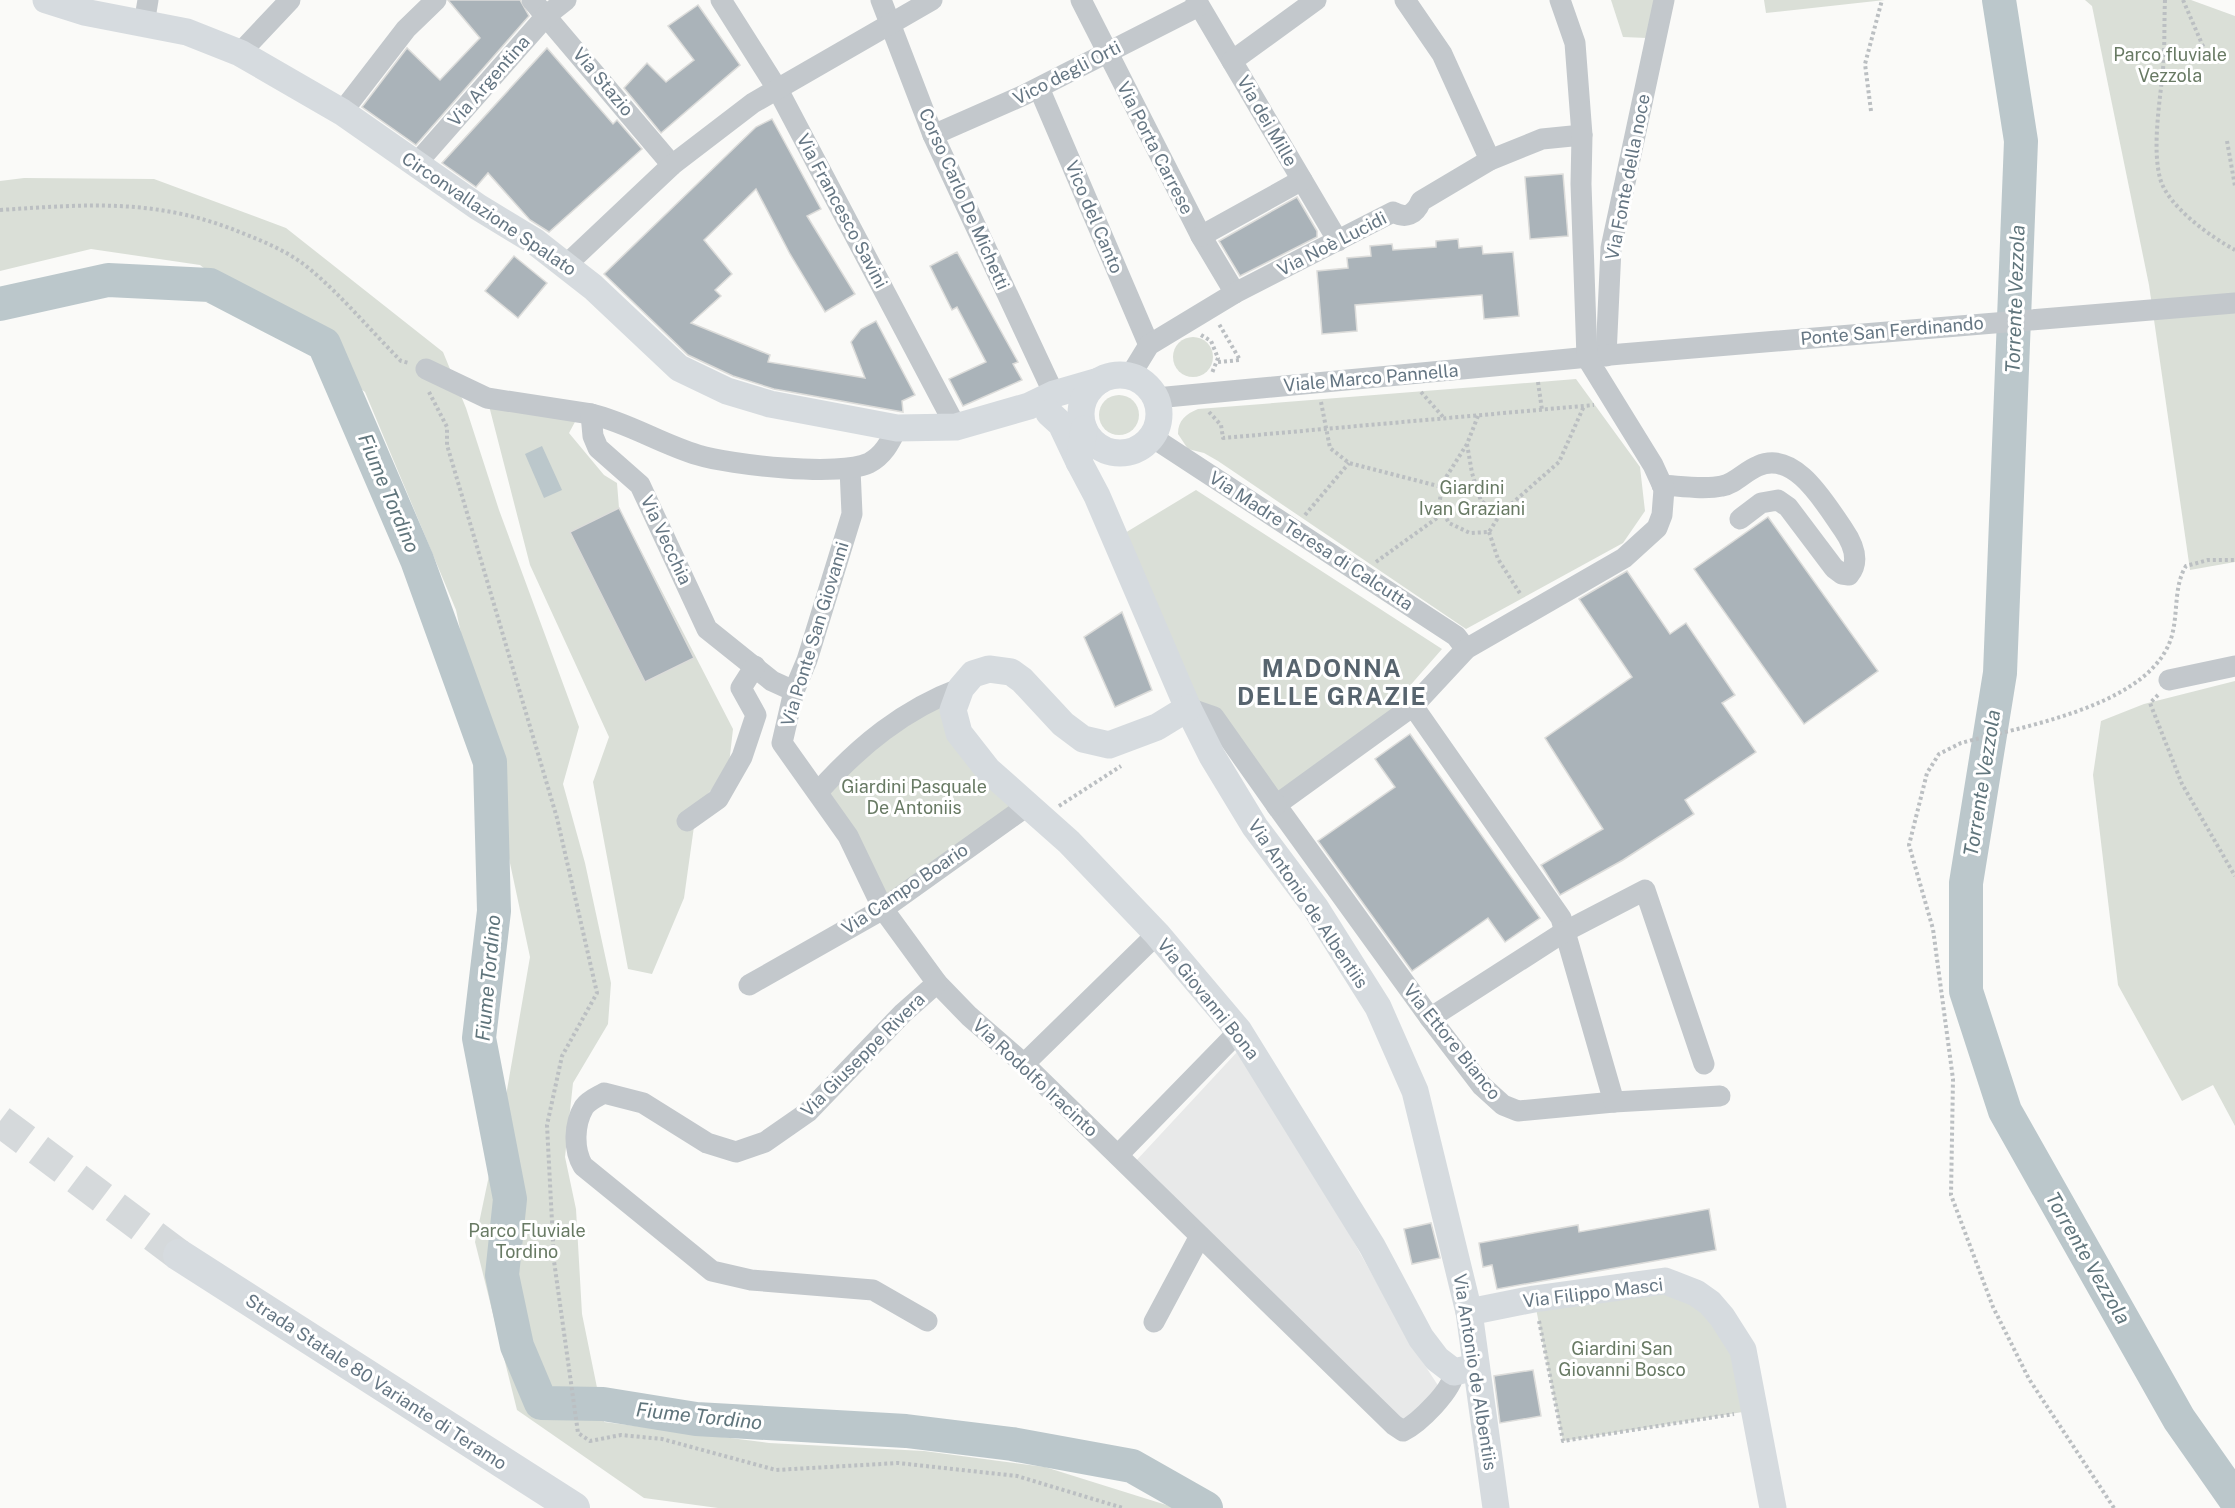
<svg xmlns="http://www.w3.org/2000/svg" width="2235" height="1508" font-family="'Public Sans',sans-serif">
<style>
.built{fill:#e8e9e9}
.green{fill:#dadfd7}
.water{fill:#bbc7cb}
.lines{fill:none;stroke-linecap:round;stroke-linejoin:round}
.river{stroke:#bbc7cb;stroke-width:34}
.building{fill:#aab3b9;stroke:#dcdcda;stroke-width:1.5}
.highway-tunnel{stroke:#d5d9db;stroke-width:32;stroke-dasharray:32 16;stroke-linecap:butt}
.path{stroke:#bbbfc2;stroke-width:4;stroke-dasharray:3 3;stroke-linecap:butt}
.minor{stroke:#c3c8cc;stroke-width:21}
.major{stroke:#d6dbdf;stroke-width:27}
.highway{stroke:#d6dbdf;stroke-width:32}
.labels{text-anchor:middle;stroke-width:6;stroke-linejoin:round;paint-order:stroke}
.park-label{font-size:18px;fill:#687a64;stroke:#fff}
.street-label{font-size:18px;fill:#657683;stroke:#fff}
.water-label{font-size:20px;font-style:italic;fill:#60757c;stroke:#fff}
.district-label{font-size:24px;font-weight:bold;letter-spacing:1.5px;fill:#57646e;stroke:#fff}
</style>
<rect width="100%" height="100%" fill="#fafaf8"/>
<path class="built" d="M1237,1052L1299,1144L1411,1344L1439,1387L1405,1424L1134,1163Z"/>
<g class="green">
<path d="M1611,0H1655L1647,38L1623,37Z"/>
<path d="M1764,0H1885L1766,13Z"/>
<path d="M2085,0H2191L2235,16V562L2190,570L2149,285L2092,6Z"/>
<path d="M24,178L154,179L286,228L443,352L466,408L499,510L579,727L563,784L585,863L611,983L608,1024L573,1083L565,1157L576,1209L582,1314L604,1422L769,1443L924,1451L1045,1467L1176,1508H718L644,1498L517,1410L475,1242L507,1090L530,957L456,610L365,392L200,265L91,249L0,271V181Z"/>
<circle cx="1193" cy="357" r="20"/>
<path d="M1576,379L1640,467L1645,511L1623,543L1466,629L1218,461L1204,453L1188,449L1178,434C1178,420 1186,414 1198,409Z"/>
<circle cx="1119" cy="415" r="20"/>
<path d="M487,398L576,420L569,433L604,475L617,483L619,508L733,729L728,773L697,805L684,898L652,974L628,969L593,782L609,737L530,565Z"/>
<path d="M1196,490L1442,649L1394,704L1402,715L1276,805L1204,712L1115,539Z"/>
<path d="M2235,681V1126L2213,1085L2182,1101L2118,985L2093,775L2101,721L2144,704Z"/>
<path d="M934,698L1027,806L883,909L818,792Z"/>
<path d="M1665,1281L1710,1303L1755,1410L1563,1441L1534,1299Z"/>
</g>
<path class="water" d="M542,446L562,490L544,498L525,454Z"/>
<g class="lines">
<g class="river">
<path d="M1999,0L2021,141L2000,673L1966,883V991L2005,1111L2179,1419L2235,1499"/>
<path d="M0,304L108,280L210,285L324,344L417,560L490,762L494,911L479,1038L510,1199L502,1275L517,1346L541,1403L603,1404L696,1419L906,1431L1012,1444L1132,1466L1206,1508"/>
</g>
</g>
<g class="building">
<path d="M448,0H520L529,16L416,145L362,107L407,48L440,80L480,38Z"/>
<path d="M698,5L740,65L661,133L624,88L647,63L666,82L694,60L668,26Z"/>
<path d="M547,48L613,124L617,120L642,149L549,232L530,220L488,173L476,187L442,163Z"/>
<path d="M772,119L821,209L807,216L855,294L825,312L790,254L756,189L704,240L732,274L715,290L721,296L691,323L770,355L768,362L865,378L851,342L861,329L876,321L915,395L902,401L903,412L774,389L733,376L688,355L604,274L756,127Z"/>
<path d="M1563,174L1568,236L1530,239L1525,177Z"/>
<path d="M1297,197L1317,231V237L1240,276L1219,241Z"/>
<path d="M1458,239L1459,248L1482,246L1483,254L1513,252L1519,316L1484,319L1482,295L1355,305L1357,331L1322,334L1317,271L1348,268L1347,258L1371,256L1370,246L1392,244L1393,250L1436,247V241Z"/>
<path d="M957,252L1018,362L1013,364L1022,380L963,406L949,379L986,362L957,307L952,310L930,266Z"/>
<path d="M514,256L547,283L518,318L485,291Z"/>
<path d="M619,508L694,658L645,682L570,532Z"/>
<path d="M1768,517L1878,671L1804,724L1694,569Z"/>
<path d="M1627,571L1670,634L1686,623L1735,695L1722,703L1756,752L1685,800L1694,814L1623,860L1560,895L1541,865L1603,829L1545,738L1632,677L1579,599Z"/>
<path d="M1122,612L1152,690L1115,707L1084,637Z"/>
<path d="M1410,734L1540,918L1505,942L1488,918L1412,971L1318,841L1395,787L1375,759Z"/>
<path d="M1709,1209L1716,1250L1497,1289L1492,1265L1483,1267L1479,1243L1578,1225L1579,1232Z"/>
<path d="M1431,1223L1440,1258L1412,1264L1404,1229Z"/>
<path d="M1533,1370L1541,1416L1500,1423L1494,1376Z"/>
</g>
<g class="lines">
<path class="highway-tunnel" d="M0,1121L179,1255"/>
<g class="path">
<path d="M2165,0C2164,23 2165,46 2163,69C2160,101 2152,147 2160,178C2167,206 2211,237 2235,250"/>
<path d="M2183,0L2205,51"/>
<path d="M1871,111L1865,64L1882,0"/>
<path d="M2227,141L2235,186"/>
<path d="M0,210C92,204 160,198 247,235C270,244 292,254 311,270C343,297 371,331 401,361L409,363"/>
<path d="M1201,335L1211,341L1218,358L1212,373"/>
<path d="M1218,362L1240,360L1219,324"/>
<path d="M1538,382L1542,410"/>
<path d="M429,392L447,427V445L557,818L597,993L562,1056L547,1125L554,1261L578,1433L590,1441L621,1435L662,1439L776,1470L898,1463L1017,1476L1123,1508"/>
<path d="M1421,392L1444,418"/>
<path d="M1321,402L1330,448L1349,463L1442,487"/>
<path d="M1209,412L1221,425L1223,438L1594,405"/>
<path d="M1478,416L1467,444L1443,482L1439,505L1449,523L1470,533L1489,532L1501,513"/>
<path d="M1467,444L1472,473L1481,501L1501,513L1559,462L1584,406"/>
<path d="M1305,515L1349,463"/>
<path d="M1489,532L1498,559L1521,595"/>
<path d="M1376,562L1444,513"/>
<path d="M2158,695L2150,703L2182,784L2235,876"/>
<path d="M1059,806L1121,766"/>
<path d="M1539,1321L1563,1441L1734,1414"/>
<path d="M2114,1508L2029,1379L1993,1307L1951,1195L1953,1079L1933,929L1909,845L1927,773L1939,754L1961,743C2021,727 2135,708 2166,650C2181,624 2171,590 2186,566L2208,560H2235"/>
</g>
<g class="minor">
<path d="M532,0L672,165"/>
<path d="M721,0L778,90L956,427"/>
<path d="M881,0L933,135L1054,394"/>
<path d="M1081,0L1201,236L1235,293"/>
<path d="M1196,0L1338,241"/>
<path d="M1405,0L1442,54L1490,160"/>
<path d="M144,24L148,0"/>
<path d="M240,53L290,0"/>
<path d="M1232,61L1316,0"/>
<path d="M1039,88L1149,345"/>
<path d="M342,112L406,29L436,0"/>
<path d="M933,135L1024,95L1199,6"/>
<path d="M416,164L547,15L566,0"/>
<path d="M1201,236L1302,180"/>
<path d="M566,265L672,165L753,103L932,0"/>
<path d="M1606,356L1611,248L1664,0"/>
<path d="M426,369L487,398L591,414"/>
<path d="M1130,376L1149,345L1235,293L1393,212C1406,219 1415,215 1421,201L1490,160L1542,139L1582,135"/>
<path d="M1156,398L1621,354L2235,303"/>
<path d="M1152,437L1456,636L1466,649"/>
<path d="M850,469L852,514L807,660L794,691L782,743L848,836L883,909L937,983L969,1016L1024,1064L1394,1425L1403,1431C1419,1423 1453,1390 1454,1372"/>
<path d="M1662,485C1680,486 1704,490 1722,486C1735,484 1745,471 1758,466C1795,449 1826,505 1843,529C1852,542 1861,560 1849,575L1842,574L1834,568L1788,507L1778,500L1761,503L1740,519"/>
<path d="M2169,680L2235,666"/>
<path d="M794,691L772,681L707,629L640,485L598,448L593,436L591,414C629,423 661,444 698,455C730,465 840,477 869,463C884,455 890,442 897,428"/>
<path d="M1413,706L1561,918L1614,1102L1518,1111L1503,1105L1482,1086L1430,1018L1276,805L1413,706L1466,649L1624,558L1657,528L1662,515L1664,489L1653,465L1587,358L1581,184L1582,135L1575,43L1560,0"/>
<path d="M1188,708L1214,717L1276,805"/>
<path d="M818,792C859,746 904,709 961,688"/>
<path d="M687,821L718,799L742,757L756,715L741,688L755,666"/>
<path d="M749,985L883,909L1027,806"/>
<path d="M1430,1018L1564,932L1645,890L1704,1064"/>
<path d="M1024,1064L1157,934"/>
<path d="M1614,1102L1720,1096"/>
<path d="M1118,1155L1239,1031"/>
<path d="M927,1321L873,1290L751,1280L712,1271L583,1166C573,1149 574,1124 584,1107C589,1100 597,1097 604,1093L643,1103L707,1143L736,1152L765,1142L808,1112L903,1013L937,983"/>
<path d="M1154,1322L1200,1236"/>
</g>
<g class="major">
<path d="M46,0L84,12L187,32L240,53L342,112L478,207L534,241L593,287L679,368L727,391L770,404L897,428L956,427L1029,406L1054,394L1099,381"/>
<circle cx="1120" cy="414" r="39"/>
<path d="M1049,413L1061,424L1079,462"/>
<path d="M1084,429L1079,462L1097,496L1188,708L1212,756L1255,827L1315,907L1378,1007L1415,1091L1469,1312L1496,1508"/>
<path d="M1188,708L1157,727L1109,745L1083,739L1063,724L1022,680L1011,672L989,669L973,674L961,688L953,710L959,733L988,770L1069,842L1157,934L1239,1031L1372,1246L1421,1338L1437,1359L1454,1372L1476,1367"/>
<path d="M1469,1312L1534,1299L1665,1281L1696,1293L1710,1303L1722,1317L1743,1350L1773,1508"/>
</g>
<path class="highway" d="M179,1255L574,1508"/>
</g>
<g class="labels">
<g class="park-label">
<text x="2170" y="61">Parco fluviale<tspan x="2170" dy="21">Vezzola</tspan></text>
<text x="1472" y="494">Giardini<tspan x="1472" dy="21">Ivan Graziani</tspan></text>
<text x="914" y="793">Giardini Pasquale<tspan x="914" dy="21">De Antoniis</tspan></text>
<text x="527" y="1237">Parco Fluviale<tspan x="527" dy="21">Tordino</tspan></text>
<text x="1622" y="1355">Giardini San<tspan x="1622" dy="21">Giovanni Bosco</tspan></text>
</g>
<g class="street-label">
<text transform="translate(1067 73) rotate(-27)" y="6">Vico degli Orti</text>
<text transform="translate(489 81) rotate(-49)" y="6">Via Argentina</text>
<text transform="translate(603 82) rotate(50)" y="6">Via Stazio</text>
<text transform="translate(1267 121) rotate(60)" y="6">Via dei Mille</text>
<text transform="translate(1155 148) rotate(63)" y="6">Via Porta Carrese</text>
<text transform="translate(1628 177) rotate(-79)" y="6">Via Fonte della noce</text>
<text transform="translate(964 199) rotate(66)" y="6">Corso Carlo De Michetti</text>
<text transform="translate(842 211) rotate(62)" y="6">Via Francesco Savini</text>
<text transform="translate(489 214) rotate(34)" y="6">Circonvallazione Spalato</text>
<text transform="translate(1094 217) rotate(67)" y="6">Vico del Canto</text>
<text transform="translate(1332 244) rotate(-27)" y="6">Via Noè Lucidi</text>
<text transform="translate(1892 331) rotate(-5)" y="6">Ponte San Ferdinando</text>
<text transform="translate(1371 378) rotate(-5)" y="6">Viale Marco Pannella</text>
<text transform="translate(666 540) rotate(65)" y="6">Via Vecchia</text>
<text transform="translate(1311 541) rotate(33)" y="6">Via Madre Teresa di Calcutta</text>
<text transform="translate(815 634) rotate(-73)" y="6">Via Ponte San Giovanni</text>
<text transform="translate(905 889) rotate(-34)" y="6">Via Campo Boario</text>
<text transform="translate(1308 904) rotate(56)" y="6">Via Antonio de Albentiis</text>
<text transform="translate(1208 999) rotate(51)" y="6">Via Giovanni Bona</text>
<text transform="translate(1452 1042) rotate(51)" y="6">Via Ettore Bianco</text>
<text transform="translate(863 1055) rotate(-45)" y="6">Via Giuseppe Rivera</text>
<text transform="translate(1035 1078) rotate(43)" y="6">Via Rodolfo Iracinto</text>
<text transform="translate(1593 1293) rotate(-7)" y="6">Via Filippo Masci</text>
<text transform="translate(1475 1372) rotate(81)" y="6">Via Antonio de Albentiis</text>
<text transform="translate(376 1382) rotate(33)" y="6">Strada Statale 80 Variante di Teramo</text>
</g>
<g class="water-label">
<text transform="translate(2015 299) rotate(-88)" y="7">Torrente Vezzola</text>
<text transform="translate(389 493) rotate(67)" y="7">Fiume Tordino</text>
<text transform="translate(1982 783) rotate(-81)" y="7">Torrente Vezzola</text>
<text transform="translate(488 978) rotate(-85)" y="7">Fiume Tordino</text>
<text transform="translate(2088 1258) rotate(60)" y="7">Torrente Vezzola</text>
<text transform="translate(699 1416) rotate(6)" y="7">Fiume Tordino</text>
</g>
<g class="district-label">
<text x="1332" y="677">MADONNA<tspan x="1332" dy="28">DELLE GRAZIE</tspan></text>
</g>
</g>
</svg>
